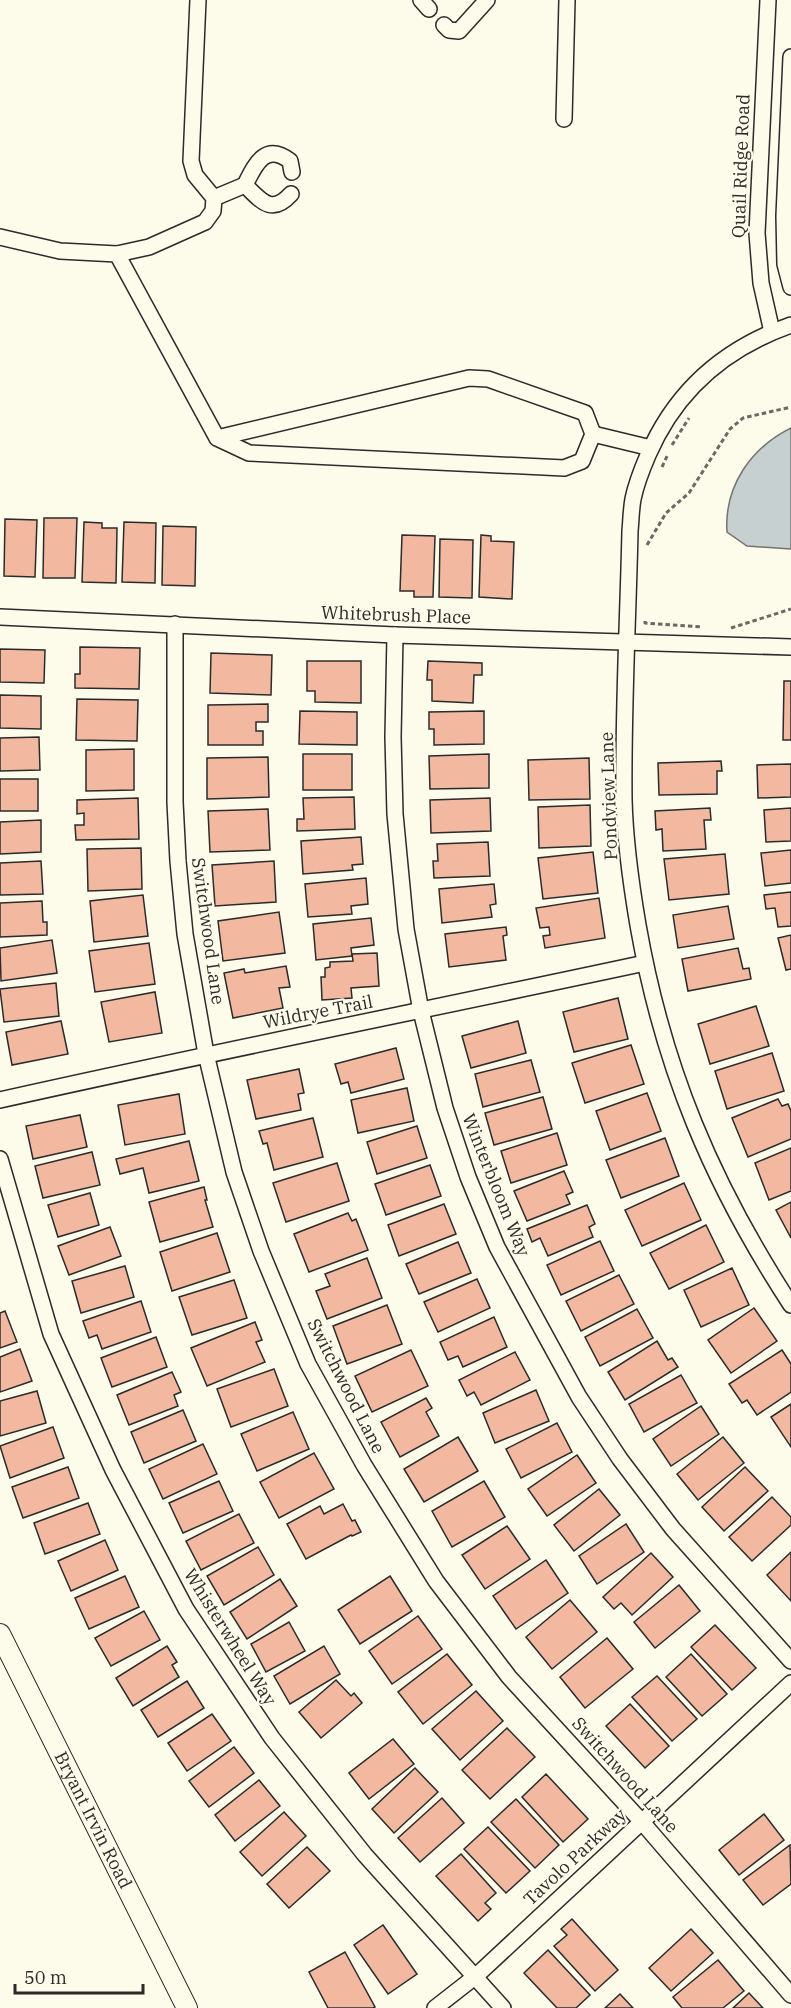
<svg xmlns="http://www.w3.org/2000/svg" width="791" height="2008" font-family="'IBM Plex Serif',serif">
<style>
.water{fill:#c7d0d0;stroke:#74746e;stroke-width:1.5}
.building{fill:#f2b8a0;stroke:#2b2b2b;stroke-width:1.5}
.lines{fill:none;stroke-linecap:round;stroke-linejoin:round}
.minor-casing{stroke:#2b2b2b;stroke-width:18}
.tertiary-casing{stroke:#2b2b2b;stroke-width:22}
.path{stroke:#6a6964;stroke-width:3;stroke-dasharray:4.5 3;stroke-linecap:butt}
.minor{stroke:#fdfbea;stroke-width:15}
.tertiary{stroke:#fdfbea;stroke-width:20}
.labels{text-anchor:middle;stroke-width:4.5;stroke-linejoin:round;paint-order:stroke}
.street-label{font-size:18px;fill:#2b2b2b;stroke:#fdfbea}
</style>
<rect width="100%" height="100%" fill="#fdfbea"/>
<path class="water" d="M791,428V549L747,546L727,532C724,486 751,448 791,428Z"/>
<g class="building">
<path d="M44,518H77L75,578H43Z"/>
<path d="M5,519L37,520L35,577L4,576Z"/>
<path d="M84,522L102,523V528H117L116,583L82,582Z"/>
<path d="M124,522L156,523L155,583L122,582Z"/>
<path d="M163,526L196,527L195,586L162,585Z"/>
<path d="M402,535L435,536L433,597H414V591H400Z"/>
<path d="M481,535L491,536V541L514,542L512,599L479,597Z"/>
<path d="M440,539L473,540L472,598L439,597Z"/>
<path d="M80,647L140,648L139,689L75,688V674H80Z"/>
<path d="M0,649L45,650L44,683L0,682Z"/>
<path d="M211,653L272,655L271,695L210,693Z"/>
<path d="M307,661H361V703L315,702V691H307Z"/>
<path d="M428,661L482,663V675H474L473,703L432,701V680H427Z"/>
<path d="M784,681H791V740H783Z"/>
<path d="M0,695L41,696V729L0,728Z"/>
<path d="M77,699L138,700L137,741L76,740Z"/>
<path d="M268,704V722H256V731H263V745H208V705Z"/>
<path d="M300,711L357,712V745L299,744Z"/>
<path d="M484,711V744L434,745V729H429V712Z"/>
<path d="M39,737L40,770L0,771V738Z"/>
<path d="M134,749V790L86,791V750Z"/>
<rect x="303" y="754" width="49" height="36"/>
<path d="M489,754V788L430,789L429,756Z"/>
<path d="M268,757L269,797L207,799V758Z"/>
<path d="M589,758L590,799L529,800L528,760Z"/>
<path d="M721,761L722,771H717V794L659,795L658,763Z"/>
<path d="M791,764V797L758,798L757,765Z"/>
<rect x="0" y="779" width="38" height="32"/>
<path d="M354,797L355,829L297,831V819H304L303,798Z"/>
<path d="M138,798L139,839L76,840L75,825H84V813L77,814V800Z"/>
<path d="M490,798L491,831L431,833L430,800Z"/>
<path d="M590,805L591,846L539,848L538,807Z"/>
<path d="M710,808L711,820H704L706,849L663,851L662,829L656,830L655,811Z"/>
<path d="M791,808V841L766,842L764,810Z"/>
<path d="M268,809L270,850L210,852L208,811Z"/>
<path d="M41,820V852L0,854V822Z"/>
<path d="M361,837L363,864L352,865L353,870L303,874L301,841Z"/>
<path d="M488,842L490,876L434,878L433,861H438L437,844Z"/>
<path d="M141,848L142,889L88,891L87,849Z"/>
<path d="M791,850V883L765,886L761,853Z"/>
<path d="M593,852L598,893L543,899L538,858Z"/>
<path d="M725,854L729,894L669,900L664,859Z"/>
<path d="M41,861L43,894L0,895V863Z"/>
<path d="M274,861L276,902L215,906L212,865Z"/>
<path d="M366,878L368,904L351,906L352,914L308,917L305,884Z"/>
<path d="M494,884L496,904L490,905L492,917L442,923L439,889Z"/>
<path d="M791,892V926L778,927L775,908L766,909L764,895Z"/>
<path d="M143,895L148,936L94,942L90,901Z"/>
<path d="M599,898L605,938L545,948L543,936L550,935L549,927L540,928L536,908Z"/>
<path d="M42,901L43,922H47V935L0,937V903Z"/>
<path d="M728,906L734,939L678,948L673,915Z"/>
<path d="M279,912L285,953L223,961L218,921Z"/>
<path d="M371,918L374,945L351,948L352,956L316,960L313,924Z"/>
<path d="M506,927L507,935L503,936L506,960L449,967L445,934Z"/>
<path d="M791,935V969L786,970L778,938Z"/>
<path d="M52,940L57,973L1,981L0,948Z"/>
<path d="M149,943L155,984L95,992L89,951Z"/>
<path d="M738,948L743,969L749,968L751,979L688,991L682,959Z"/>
<path d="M377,953L379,986L351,988L352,998L322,1000L321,977H325V968L330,967V962L353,961L352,954Z"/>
<path d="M286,966L290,987L279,988L283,1008L233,1018L224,973L244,969L245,973Z"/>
<path d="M56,983L59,1016L4,1022L0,989Z"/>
<path d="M155,992L162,1033L109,1042L101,1002Z"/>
<path d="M618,998L628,1039L574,1052L563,1012Z"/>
<path d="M756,1006L769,1046L710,1064L698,1024Z"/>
<path d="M61,1021L68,1054L12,1065L6,1032Z"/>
<path d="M518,1021L526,1053L471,1068L462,1036Z"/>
<path d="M631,1045L644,1084L585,1103L572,1063Z"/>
<path d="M396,1048L404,1079L351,1093L348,1082L341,1084L335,1064Z"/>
<path d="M772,1053L784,1091L727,1109L715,1071Z"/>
<path d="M531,1060L540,1092L483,1107L475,1074Z"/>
<path d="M299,1069L304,1093L298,1094L301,1110L256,1119L247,1080Z"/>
<path d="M407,1088L414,1121L358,1133L351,1100Z"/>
<path d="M647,1093L661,1131L610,1150L596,1111Z"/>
<path d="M179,1094L185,1134L125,1145L118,1105Z"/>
<path d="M543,1097L552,1129L494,1145L485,1113Z"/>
<path d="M778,1099L782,1106L788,1104L791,1111V1139L748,1157L732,1118Z"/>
<path d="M80,1115L87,1147L33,1159L26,1126Z"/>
<path d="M313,1118L323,1157L274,1170L267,1143L263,1144L259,1131Z"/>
<path d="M417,1126L427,1158L377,1174L367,1142Z"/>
<path d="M557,1133L567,1165L511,1183L501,1151Z"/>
<path d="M665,1138L679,1176L621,1198L606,1160Z"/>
<path d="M189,1141L199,1181L149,1193L143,1168L120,1174L116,1159Z"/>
<path d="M791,1148V1191L769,1200L755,1163Z"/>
<path d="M92,1152L100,1185L43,1198L35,1166Z"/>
<path d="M337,1163L349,1201L286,1222L273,1183Z"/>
<path d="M430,1165L441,1196L386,1215L375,1184Z"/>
<path d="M564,1171L573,1192L566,1195L570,1204L527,1221L514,1191Z"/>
<path d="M684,1183L701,1220L642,1246L625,1210Z"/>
<path d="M204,1187L207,1200H205L213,1227L160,1242L149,1202Z"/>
<path d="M90,1193L99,1225L58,1237L48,1205Z"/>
<path d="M791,1202V1238L776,1210Z"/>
<path d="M444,1204L456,1234L399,1256L388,1225Z"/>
<path d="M587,1205L595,1224L589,1227L593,1237L548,1256L540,1238L532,1242L527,1229Z"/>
<path d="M348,1213L352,1221L356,1219L368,1250L309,1272L294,1234Z"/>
<path d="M706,1225L724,1262L669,1289L650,1253Z"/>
<path d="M110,1227L121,1256L69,1275L58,1246Z"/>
<path d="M217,1233L230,1272L172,1291L160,1252Z"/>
<path d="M600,1241L614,1271L561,1295L547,1265Z"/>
<path d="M458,1242L471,1273L419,1294L406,1264Z"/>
<path d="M367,1258L382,1298L327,1319L316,1291L330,1286L325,1274Z"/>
<path d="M125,1266L134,1297L81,1313L72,1281Z"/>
<path d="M732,1268L749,1305L701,1327L684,1290Z"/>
<path d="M619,1275L634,1304L581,1331L566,1301Z"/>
<path d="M477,1279L490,1308L438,1332L424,1302Z"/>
<path d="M234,1280L247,1318L192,1335L179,1297Z"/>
<path d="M141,1301L151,1332L102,1349L97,1335L89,1338L83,1321Z"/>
<path d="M387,1305L402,1344L347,1364L333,1326Z"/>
<path d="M754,1308L777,1341L731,1373L708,1340Z"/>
<path d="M637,1309L653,1338L600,1366L585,1337Z"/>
<path d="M5,1311L17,1342L0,1348V1313Z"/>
<path d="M494,1317L507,1347L463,1367L458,1356L448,1360L440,1342Z"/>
<path d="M255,1322L262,1340L256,1342L265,1362L207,1386L191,1348Z"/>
<path d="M156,1337L167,1367L112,1387L101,1358Z"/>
<path d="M657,1341L668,1360L672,1358L678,1367L625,1400L608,1372Z"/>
<path d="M20,1349L32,1381L0,1392V1357Z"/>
<path d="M411,1350L428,1386L372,1412L355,1376Z"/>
<path d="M782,1350L791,1364V1392L757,1415L747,1400L742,1403L729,1384Z"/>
<path d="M515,1352L530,1380L481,1405L474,1392L467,1396L459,1380Z"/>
<path d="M274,1369L288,1406L231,1427L217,1389Z"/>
<path d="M172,1372L181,1392L174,1395L178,1406L129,1425L117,1395Z"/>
<path d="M681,1375L697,1403L644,1432L629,1404Z"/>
<path d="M536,1390L549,1421L495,1443L483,1413Z"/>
<path d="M37,1391L46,1423L0,1436V1401Z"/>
<path d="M426,1398L432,1408L426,1412L439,1436L400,1457L381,1422Z"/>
<path d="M791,1404V1447L771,1417Z"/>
<path d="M701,1406L719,1434L671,1466L653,1439Z"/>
<path d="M183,1410L196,1441L144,1463L131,1432Z"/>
<path d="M293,1412L309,1449L257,1471L241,1434Z"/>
<path d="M557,1423L572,1452L521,1478L506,1449Z"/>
<path d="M53,1427L64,1458L10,1478L0,1446Z"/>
<path d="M458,1437L478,1471L424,1502L404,1469Z"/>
<path d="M723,1437L744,1463L698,1500L677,1474Z"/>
<path d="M203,1444L217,1474L163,1499L149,1469Z"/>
<path d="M314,1453L334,1489L279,1518L260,1482Z"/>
<path d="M577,1455L596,1483L547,1516L528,1489Z"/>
<path d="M68,1467L79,1498L23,1518L12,1487Z"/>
<path d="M745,1467L768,1491L724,1531L702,1507Z"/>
<path d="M219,1481L233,1511L183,1533L169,1503Z"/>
<path d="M484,1481L505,1517L452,1547L432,1511Z"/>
<path d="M599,1489L620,1515L574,1551L554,1525Z"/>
<path d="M772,1497L791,1517V1525L752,1561L729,1537Z"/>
<path d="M88,1503L100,1534L45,1554L34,1523Z"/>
<path d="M343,1504L352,1521L355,1520L361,1532L352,1536L351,1535L306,1559L287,1524L320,1506L324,1514Z"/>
<path d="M239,1514L254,1543L201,1570L186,1541Z"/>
<path d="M626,1524L644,1552L597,1584L579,1556Z"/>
<path d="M507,1526L530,1559L485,1589L462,1555Z"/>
<path d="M105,1540L118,1570L71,1591L58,1561Z"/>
<path d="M258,1547L274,1575L224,1605L207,1576Z"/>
<path d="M791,1552V1601L767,1575Z"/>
<path d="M651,1553L673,1577L632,1615L621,1603L614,1609L603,1597Z"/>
<path d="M546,1560L568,1593L516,1629L493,1596Z"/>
<path d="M125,1576L139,1607L89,1629L75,1598Z"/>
<path d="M390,1576L412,1611L360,1644L338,1610Z"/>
<path d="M280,1579L297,1606L247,1639L230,1612Z"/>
<path d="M679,1585L700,1611L655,1648L634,1622Z"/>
<path d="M570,1600L597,1632L552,1669L526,1637Z"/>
<path d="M144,1611L160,1640L111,1666L95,1638Z"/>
<path d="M418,1616L442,1649L392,1684L369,1651Z"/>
<path d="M289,1622L305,1651L266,1672L251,1644Z"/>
<path d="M715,1625L756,1668L732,1690L691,1647Z"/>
<path d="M607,1638L633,1669L585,1708L560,1677Z"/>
<path d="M167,1646L177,1662L172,1665L179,1677L133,1706L116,1678Z"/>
<path d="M324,1646L340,1674L290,1704L274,1676Z"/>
<path d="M447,1654L472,1685L423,1724L398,1692Z"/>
<path d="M691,1654L727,1694L702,1716L666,1677Z"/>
<path d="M657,1676L697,1719L672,1741L632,1697Z"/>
<path d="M336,1680L351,1696L354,1693L362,1703L321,1738L299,1712Z"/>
<path d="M187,1681L204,1708L158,1737L141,1710Z"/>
<path d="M476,1691L503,1721L460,1760L432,1729Z"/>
<path d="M630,1704L669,1746L645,1768L606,1726Z"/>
<path d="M212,1714L231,1741L187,1771L168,1743Z"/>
<path d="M507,1728L535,1757L490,1799L462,1770Z"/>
<path d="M393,1739L414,1764L369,1799L349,1773Z"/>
<path d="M234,1747L254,1773L209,1807L189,1781Z"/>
<path d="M415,1768L438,1792L394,1833L372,1809Z"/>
<path d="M546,1774L588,1819L563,1842L522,1797Z"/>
<path d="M259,1780L280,1806L235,1841L215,1815Z"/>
<path d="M442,1798L464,1823L420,1862L398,1838Z"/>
<path d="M516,1799L559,1845L535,1868L491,1822Z"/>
<path d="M284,1812L306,1836L262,1876L240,1852Z"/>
<path d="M764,1814L784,1840L739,1875L719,1850Z"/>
<path d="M488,1827L530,1871L506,1893L464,1849Z"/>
<path d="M790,1845L791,1884L763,1905L743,1880Z"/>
<path d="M307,1847L330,1871L289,1908L267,1884Z"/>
<path d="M461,1854L496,1893L485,1903L491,1909L478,1921L436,1876Z"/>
<path d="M572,1919L618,1970L595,1991L554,1946L567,1935L561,1929Z"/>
<path d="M383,1925L417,1974L388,1994L354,1945Z"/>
<path d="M691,1929L713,1953L671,1991L649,1968Z"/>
<path d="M548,1950L590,1995L576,2008H557L524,1973Z"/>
<path d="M345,1952L375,2007L373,2008H328L309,1972Z"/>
<path d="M718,1960L744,1991L723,2008H682L673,1997Z"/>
<path d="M749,1993L763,2008H733Z"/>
<path d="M620,1994L633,2008H605Z"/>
</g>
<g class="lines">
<g class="minor-casing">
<g id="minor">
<path d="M421,0L429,9"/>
<path d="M768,0L757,233L761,283L772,332"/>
<path d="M444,25L449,30L459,31L487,0"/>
<path d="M791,57L784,216L785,264L791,287"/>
<path d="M564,119L567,0"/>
<path d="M245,185C255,165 265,142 290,161L292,172"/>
<path d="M214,198L245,185C262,202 272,215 291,194"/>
<path d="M0,237L60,251L117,254L149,247L205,222L213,211L214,198L195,175L191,161L198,0"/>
<path d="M117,254L217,438L469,378L488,379L585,413L593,434L582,461L564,468L249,453L217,438"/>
<path d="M791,325C725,348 676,390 648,455C642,469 636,484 633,499C631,510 631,521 630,531C628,620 623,710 624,799C625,841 631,884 638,925C663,1068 712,1184 791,1305"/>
<path d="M593,434L651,448"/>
<path d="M0,617L395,635L791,647"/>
<path d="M175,624V802L178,861L185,934L206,1054L234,1172L261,1251L308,1364L364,1465L436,1581L509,1677L642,1822L791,1995"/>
<path d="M395,635L393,737L395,814L406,929L421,1011L445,1108L468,1177L497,1247L579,1397L620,1459L673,1529L791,1661"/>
<path d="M0,1100C214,1052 430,1009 645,963"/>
<path d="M0,1159L51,1334L113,1470L186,1609L272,1738L365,1855L503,2008"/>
<path d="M435,2008L476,1976L791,1683"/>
</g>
</g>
<g class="tertiary-casing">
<g id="tertiary">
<path id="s1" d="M0,1634L187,2008"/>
</g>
</g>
<g class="path">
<path d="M672,445L689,418"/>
<path d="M662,467L668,454"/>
<path d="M647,545L666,513L689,493L730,429L743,418L791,407"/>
<path d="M645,621V623L702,627"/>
<path d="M731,628L791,609"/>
</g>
<use href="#minor" class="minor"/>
<use href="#tertiary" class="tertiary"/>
</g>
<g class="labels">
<g class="street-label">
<text transform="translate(741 166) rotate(-88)" y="6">Quail Ridge Road</text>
<text transform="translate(396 615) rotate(2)" y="6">Whitebrush Place</text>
<text transform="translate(609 796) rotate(-92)" y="6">Pondview Lane</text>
<text transform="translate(208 931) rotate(82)" y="6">Switchwood Lane</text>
<text transform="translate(318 1012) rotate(-11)" y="6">Wildrye Trail</text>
<text transform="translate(496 1185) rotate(68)" y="6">Winterbloom Way</text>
<text transform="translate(346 1386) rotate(63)" y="6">Switchwood Lane</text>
<text transform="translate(230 1637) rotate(58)" y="6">Whisterwheel Way</text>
<text transform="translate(625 1775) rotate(48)" y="6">Switchwood Lane</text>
<text dy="6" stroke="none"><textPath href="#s1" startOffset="208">Bryant Irvin Road</textPath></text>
<text transform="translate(575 1857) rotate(-43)" y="6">Tavolo Parkway</text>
</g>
</g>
<path d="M15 1984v9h128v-9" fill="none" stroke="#2b2b2b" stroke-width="3"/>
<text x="24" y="1984" font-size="18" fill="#2b2b2b" stroke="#fdfbea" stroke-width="4.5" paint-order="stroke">50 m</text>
</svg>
